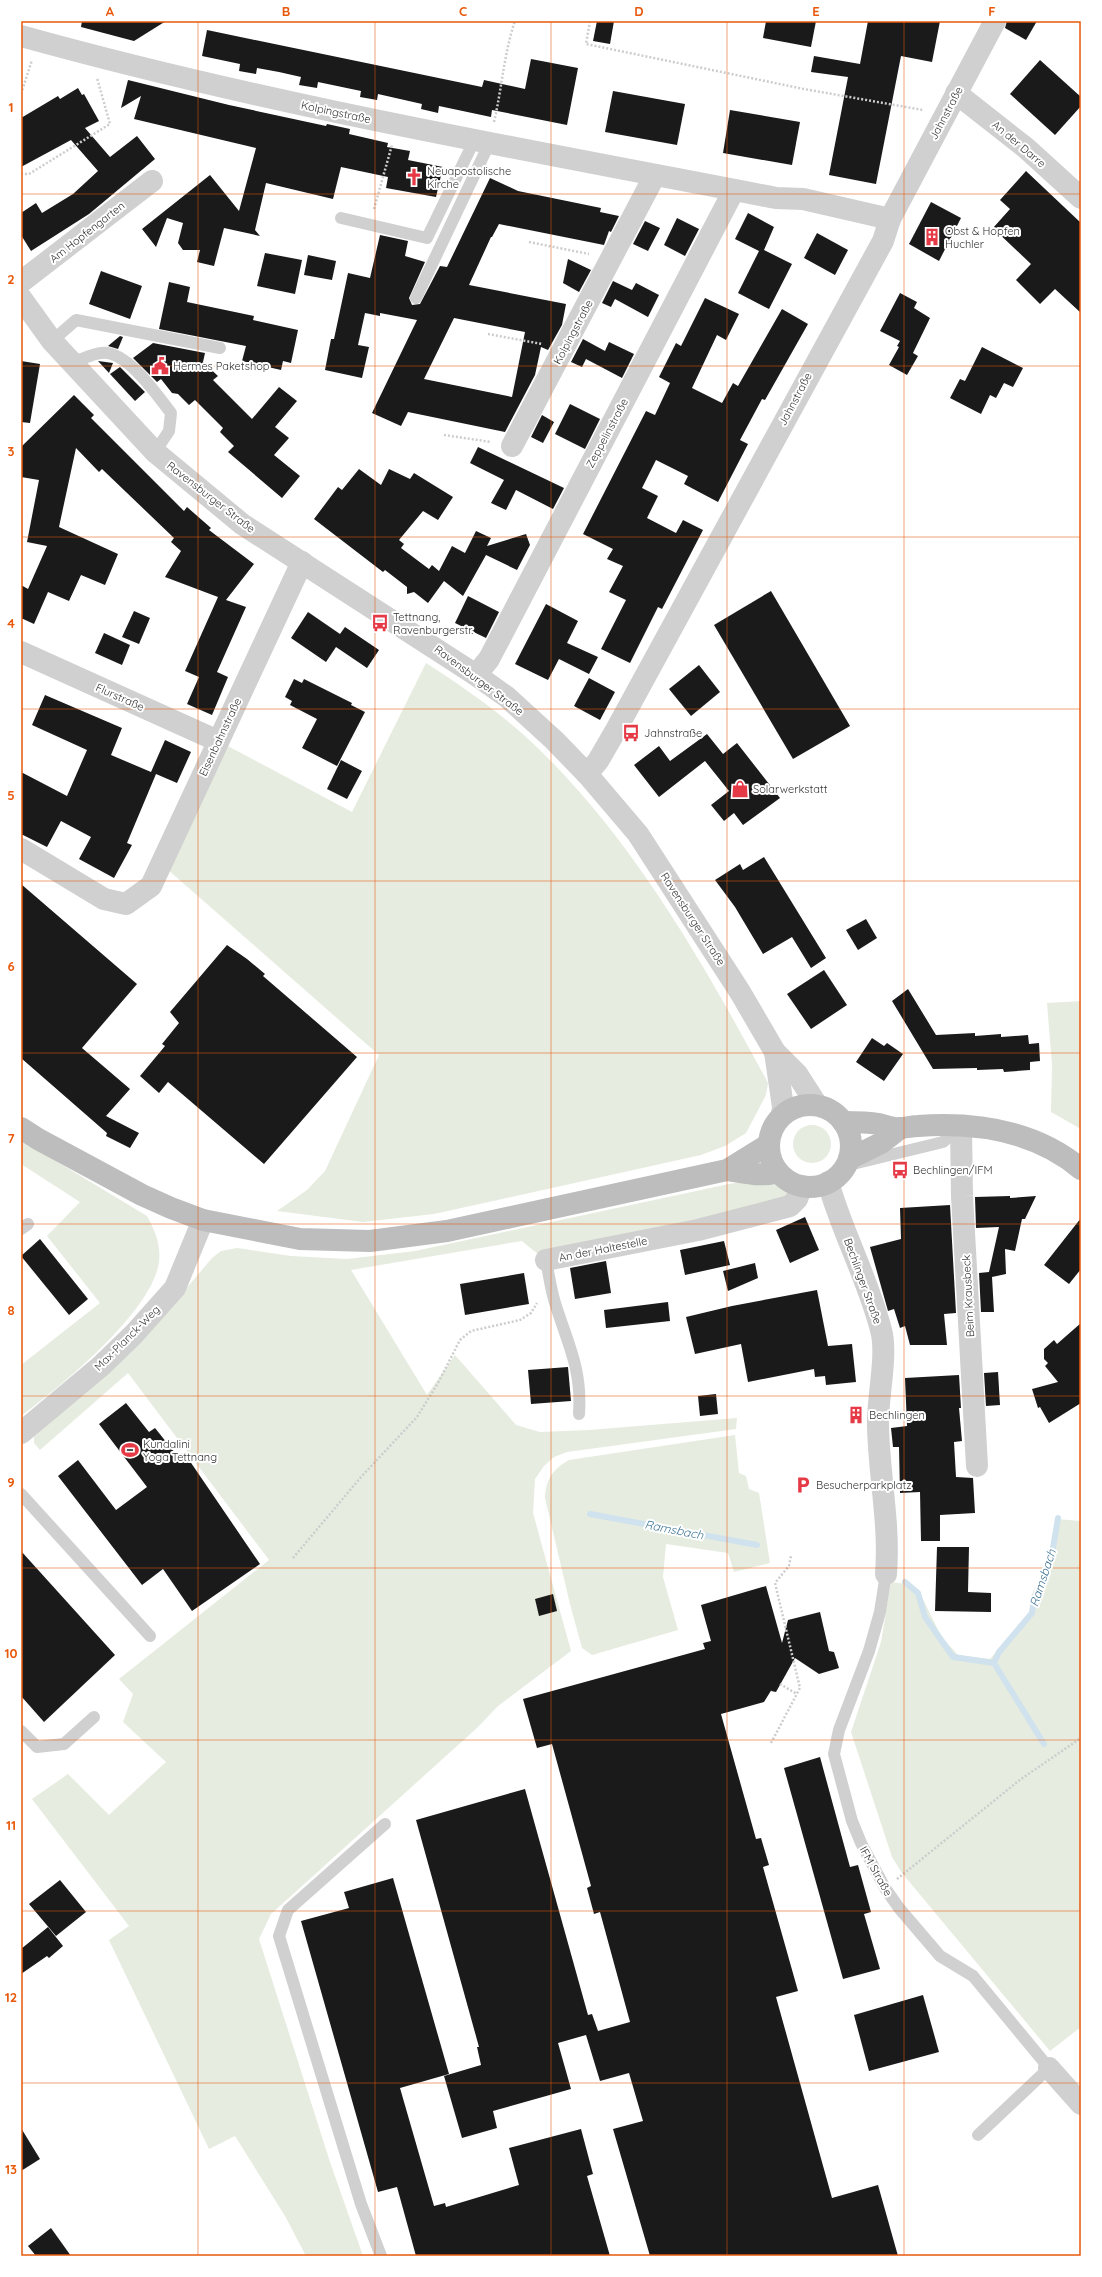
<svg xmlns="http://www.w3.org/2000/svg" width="1102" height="2277" font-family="Quicksand,sans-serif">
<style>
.green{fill:#e6ecdf}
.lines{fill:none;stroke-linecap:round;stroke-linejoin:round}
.stream{stroke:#cfe2ee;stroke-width:6}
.building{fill:#1a1a1a;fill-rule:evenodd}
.path{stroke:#cdcdcd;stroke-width:2.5;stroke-dasharray:2 2;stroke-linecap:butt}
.service{stroke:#d0d0d0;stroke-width:12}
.minor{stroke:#d0d0d0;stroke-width:22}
.tertiary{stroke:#d0d0d0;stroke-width:22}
.secondary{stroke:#bdbdbd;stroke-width:22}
.grid{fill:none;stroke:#e8590c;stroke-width:1;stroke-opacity:0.55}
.labels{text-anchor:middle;stroke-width:4;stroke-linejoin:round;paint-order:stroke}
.street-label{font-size:11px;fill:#333;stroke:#fff}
.poi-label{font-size:11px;fill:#333;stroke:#fff;text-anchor:start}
.water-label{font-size:12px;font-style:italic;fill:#3f7597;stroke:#fff}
.neatline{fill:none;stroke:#e8590c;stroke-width:1.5}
.grid-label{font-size:13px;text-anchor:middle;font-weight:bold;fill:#e8590c}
</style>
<rect width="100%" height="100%" fill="#fff"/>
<g class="green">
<path d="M426,663C460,685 495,709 525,736C628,830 703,962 768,1083L766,1095L746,1133L725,1146L701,1155L434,1214L363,1222L277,1211L307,1190L325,1171L379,1055L167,869L224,744L352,812Z"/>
<path d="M1081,1001V1129L1051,1112L1052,1065L1047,1003Z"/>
<circle cx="812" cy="1144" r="19"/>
<path d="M21,1140L147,1216C155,1231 161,1244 159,1262C152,1312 61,1386 21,1416V1365L100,1303L47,1236L80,1202L21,1164Z"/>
<path d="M776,1177L796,1194L544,1259L522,1241L351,1270L427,1395L455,1355L516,1425L540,1432L589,1430L737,1418L736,1429L567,1452L554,1457L544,1466L535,1479L533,1513L571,1651L498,1706L478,1727L271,1914L259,1939L330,2162L363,2256H306L285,2216L235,2136L209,2149L109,1940L129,1926L32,1799L68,1774L109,1815L166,1762L123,1722L133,1694L119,1679L269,1560L128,1373L40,1450L34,1443V1437L158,1322L212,1258L221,1251L237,1248L291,1256L347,1259L415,1251L729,1184Z"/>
<path d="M735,1435L739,1473L746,1476L749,1489L759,1493L770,1563L734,1572L728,1553L666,1544L663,1577L678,1630L592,1655L582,1648L570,1604L545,1498C546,1479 553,1469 569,1460Z"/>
<path d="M1056,1519L1081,1521V2027L1050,2051L902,1873L892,1857L851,1732L881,1642L891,1582L906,1584V1581L919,1591L941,1636L958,1655L990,1659L1029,1613L1031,1596L1049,1560Z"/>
</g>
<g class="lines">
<g class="stream">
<path d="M590,1514L757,1545"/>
<path d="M905,1582L918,1593L925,1617L953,1657L994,1663L999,1652L1032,1613L1035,1597L1051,1560L1058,1518"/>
<path d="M994,1663L1044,1744"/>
</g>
</g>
<g class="building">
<path d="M82,21H166L134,41L81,27Z"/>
<path d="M597,21H614L610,44L593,41Z"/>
<path d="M766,21H816L811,47L763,38Z"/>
<path d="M868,21H940L932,62L901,56L876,184L829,175L848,77L811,72L814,56L860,64Z"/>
<path d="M1007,21H1037L1026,40L1005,28Z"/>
<path d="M207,30L482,87L484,80L525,89L531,59L578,68L567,125L492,110L491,117L439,106L438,113L421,109L422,104L378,94L377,100L360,97L361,91L318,82L317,88L299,85L301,77L279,72L257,68L256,74L239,71L240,64L202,56Z"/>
<path d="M1040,60L1081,97V106L1055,135L1010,94Z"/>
<path d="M128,80L229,105L326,126L327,124L350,129L349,134L388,143L387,147L410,151L408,160L443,167L436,197L386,188L388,177L341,167L333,199L266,183L255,230L260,236L224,228L214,266L197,262L200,250H183L178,243L183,223L167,218L156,247L142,229L210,175L239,211L256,148L134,119L141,96L121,108Z"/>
<path d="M78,88L82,95L84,94L99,121L85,128L110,157L137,136L155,159L89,214L31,251L21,235V213L36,203L42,213L73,194L98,171L71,140L21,167V118L58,96L60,99Z"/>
<path d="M613,91L685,104L677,145L605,132Z"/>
<path d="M730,110L800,122L792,165L723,153Z"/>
<path d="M1026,171L1081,223V313L1055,289L1040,304L1016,280L1031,264L993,228L1010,209L1000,200Z"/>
<path d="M490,178L518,191L601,208L600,212L619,216L611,232L609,231L604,245L499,224L492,237H491L469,285L566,304L562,325L548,350L541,347L535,375L505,432L408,412L401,426L372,413L417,320L380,313V316L365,313L358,345L369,347L362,378L325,370L331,339H334L348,273L370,278L380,235L408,241L405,256L425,262L409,298L412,305L420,304L440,266L447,267ZM454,318L525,332L512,397L424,379Z"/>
<path d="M931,202L961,218L939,261L909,244Z"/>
<path d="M748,213L774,227L764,250L792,264L769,309L738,293L759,251L735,239Z"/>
<path d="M677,218L699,229L685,256L664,245Z"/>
<path d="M645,221L660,228L648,251L633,244Z"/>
<path d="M817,233L848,250L835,275L804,258Z"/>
<path d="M265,253L302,260L295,294L257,286Z"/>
<path d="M308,255L336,261L332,280L304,275Z"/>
<path d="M568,259L591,270L579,292L563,283Z"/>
<path d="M101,271L142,286L130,319L89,304Z"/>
<path d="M613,281L632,290L636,283L659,295L648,317L615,299L611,307L602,303Z"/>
<path d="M169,282L190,287L187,302L254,316L253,320L298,330L291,363L283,361L281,370L242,361L246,346L159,329Z"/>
<path d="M900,293L917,302L914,308L930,318L913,353L918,356L907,375L889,365L899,347L897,346L900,341L880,331Z"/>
<path d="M705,298L739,314L726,340L717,335L692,388L722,403L733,383L738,386L782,309L808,324L765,400L762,399L740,440L748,444L718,502L684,484L688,476L656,460L642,488L658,496L647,518L676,533L683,520L703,530L662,609L658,607L630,663L601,649L626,600L609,592L623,566L607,559L613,549L583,534L646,411L655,415L670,383L659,377L676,343L681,346Z"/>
<path d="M120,336L123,337L118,349L108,346Z"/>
<path d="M583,339L605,351L609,342L634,354L622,378L586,359L582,367L571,362Z"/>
<path d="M153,343L205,353L203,362L218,376L213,380L252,419L279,387L297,401L275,427L289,438L274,455L300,476L282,498L228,452L234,446L220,432L223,428L195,400L189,405L178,394L172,393L161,379L157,382L133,358Z"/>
<path d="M982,347L1023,368L1013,387L1004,383L996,398L990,395L981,414L950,398L960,379L965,381Z"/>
<path d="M21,361L40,364L30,423L21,422Z"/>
<path d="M98,361L113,363L109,373Z"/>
<path d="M120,367L145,392L135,401L110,374Z"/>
<path d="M74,395L94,415L91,418L184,511L187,507L211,528L209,530L254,564L226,600L246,607L217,672L228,677L212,715L187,704L199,677L185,671L218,597L165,577L181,551L171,542L174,538L102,469L99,472L76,448L59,527L118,554L105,585L81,575L69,601L48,592L34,624L21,618V585L28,589L47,546L27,542L39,480L21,477V447Z"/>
<path d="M570,404L600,419L585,449L555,434Z"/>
<path d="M542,415L554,422L543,443L531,437Z"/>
<path d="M478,447L564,488L553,509L516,490L506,510L491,503L504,480L470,463Z"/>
<path d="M359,469L381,485L389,469L410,479L414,473L453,497L438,520L423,511L399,540L404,544L401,548L429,569L432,565L439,571L452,546L465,553L476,531L491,538L487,546L526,534L530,545L517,570L486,555L463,596L444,581L428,603L414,592L407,594V587L385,570L383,572L314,519L338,487L342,490Z"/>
<path d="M771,591L850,726L793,759L714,625Z"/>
<path d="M468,596L499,612L486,638L455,623Z"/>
<path d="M546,604L578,621L567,643L598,657L589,674L559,659L548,680L515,664Z"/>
<path d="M134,611L150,618L139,644L122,637Z"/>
<path d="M308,612L340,634L345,627L379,650L367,668L336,647L326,662L291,638Z"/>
<path d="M104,633L130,645L122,665L95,653Z"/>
<path d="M699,665L720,692L691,716L669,689Z"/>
<path d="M589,678L615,692L600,720L574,706Z"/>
<path d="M294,679L302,683L304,679L352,703L351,705L365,712L337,766L302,748L317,719L290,705L292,701L285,697Z"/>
<path d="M45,695L122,728L111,755L151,772L165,740L191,752L177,783L156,774L127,843L132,845L114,878L79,859L91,837L61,821L47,847L21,834V772L67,796L87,750L32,725Z"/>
<path d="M707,734L723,754L737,743L780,798L743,825L734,813L724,821L711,805L729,791L705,761L659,797L634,765L659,746L670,761Z"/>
<path d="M341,760L362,771L347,799L327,789Z"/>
<path d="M764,857L826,958L811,968L792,937L763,954L735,907L715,880L740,864L743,870Z"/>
<path d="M21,884L137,984L82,1048L130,1089L106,1116L139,1133L130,1148L106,1136L107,1133L21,1058Z"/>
<path d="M866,919L877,938L858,950L846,930Z"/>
<path d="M227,945L247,959L265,974L263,976L357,1057L264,1164L168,1082L159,1093L140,1076L165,1046L162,1044L179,1023L170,1012Z"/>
<path d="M824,970L847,1005L811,1029L787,994Z"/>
<path d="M908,989L936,1035L975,1033V1036L1001,1034V1037L1028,1035L1029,1044L1039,1043L1040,1061L1030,1062V1070L1004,1072L1003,1069L977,1070V1068L933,1069L892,1001Z"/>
<path d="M872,1038L884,1046L887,1043L903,1054L884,1081L856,1062Z"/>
<path d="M1010,1196V1198L1036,1196L1025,1219H1022L1015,1251L1005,1249L1006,1274L992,1277L994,1312H981L979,1273L989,1272L999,1227L976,1228L975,1197Z"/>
<path d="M950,1205L956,1313L944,1314L947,1345H910L905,1326L900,1328L894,1309L888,1311L870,1247L901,1239L900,1208Z"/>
<path d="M805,1217L819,1250L790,1263L776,1230Z"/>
<path d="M1081,1218V1269L1069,1284L1044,1265Z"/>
<path d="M40,1239L88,1299L69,1315L21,1256Z"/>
<path d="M724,1241L730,1265L685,1275L680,1250Z"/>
<path d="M606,1261L611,1293L575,1299L570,1268Z"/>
<path d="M755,1263L758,1278L728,1291L723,1271Z"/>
<path d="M524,1273L529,1304L465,1315L460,1284Z"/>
<path d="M817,1290L828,1346L852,1344L856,1382L826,1385L825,1376L815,1377L814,1369L748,1382L741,1344L695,1354L686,1317L732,1306Z"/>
<path d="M668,1302L670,1321L606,1328L604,1310Z"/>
<path d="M1081,1323V1403L1049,1423L1040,1407L1038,1408L1032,1389L1058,1382L1045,1366L1048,1363L1044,1359V1349L1054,1340L1057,1344Z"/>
<path d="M568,1367L571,1401L531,1404L528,1370Z"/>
<path d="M998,1372L1000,1405L986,1406L984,1373Z"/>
<path d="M959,1375L961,1408H959L962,1441L954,1442L956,1477L973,1478L975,1513L940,1515V1541H921L920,1492L900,1493L899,1447H893L891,1428L907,1426L905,1378Z"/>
<path d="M716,1394L718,1414L700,1416L698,1396Z"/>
<path d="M126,1403L149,1432L155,1428L179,1458L185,1454L260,1564L192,1611L163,1569L142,1585L58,1476L78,1460L116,1510L147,1487L99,1424Z"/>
<path d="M937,1547H969L968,1592L991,1593V1612L935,1611Z"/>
<path d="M21,1551L115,1655L44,1722L21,1696Z"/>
<path d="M766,1586L782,1643L788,1620L820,1612L829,1651L834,1652L839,1668L819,1674L795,1658L776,1692L771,1691L772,1689L764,1702L721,1714L756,1839L761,1838L769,1865L763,1867L798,1991L776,1997L832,2198L878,2185L898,2256H650L613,2129L643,2121L629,2073L600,2081L586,2035L558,2043L571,2089L493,2111L497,2128L462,2138L444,2076L481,2065L477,2047H479L416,1820L525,1789L588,2015L592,2014L598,2031L630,2022L600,1912L594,1914L587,1888L591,1886L552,1744L537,1748L523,1699L705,1649L703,1643L711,1641L701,1605Z"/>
<path d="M553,1594L557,1611L539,1616L535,1599Z"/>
<path d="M820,1757L850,1867L858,1865L871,1912L864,1914L880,1969L843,1979L784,1768Z"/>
<path d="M393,1878L449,2074L400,2088L434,2206L445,2203L446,2207L519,2185L509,2148L581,2129L593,2174L587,2176L610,2256H416L397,2187L378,2192L301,1921L349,1908L344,1892Z"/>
<path d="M60,1880L86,1912L56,1936L29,1904Z"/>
<path d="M48,1927L63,1946L49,1958L47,1956L21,1974V1949Z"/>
<path d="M923,1995L939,2052L869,2071L854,2015Z"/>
<path d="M21,2128L40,2159L21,2171Z"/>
<path d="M51,2228L71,2256H36L28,2246Z"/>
</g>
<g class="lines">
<g class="path">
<path d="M590,21L586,44L804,89L923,110"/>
<path d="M21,94L32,60"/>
<path d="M494,122C502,88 504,53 515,21"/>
<path d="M21,174H29L110,124L97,78"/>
<path d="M374,209L392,145"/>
<path d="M529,242L589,254"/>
<path d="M488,334L542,344"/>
<path d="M444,435L491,442"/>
<path d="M293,1558L361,1477L417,1417L438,1383L460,1340L471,1331L520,1320L531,1313L537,1303"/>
<path d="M780,1684L797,1694"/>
<path d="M771,1743L800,1688L775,1583L789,1566L791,1556"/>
<path d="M897,1879L1021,1779L1081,1738"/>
</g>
<g class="service">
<path d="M341,218L427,238L474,141"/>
<path d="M416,298L489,144"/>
<path d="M52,341L76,320L220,348"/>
<path d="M71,363C81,360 91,354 101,353C126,349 157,395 171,413L169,431L155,452"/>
<path d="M857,1163L943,1142L961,1126"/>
<path d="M21,1229L28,1224"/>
<path d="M546,1260C549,1275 551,1292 556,1306C569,1347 582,1370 579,1414"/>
<path d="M21,1494L150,1636"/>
<path d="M886,1574L880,1612L869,1651L839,1730L834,1754L852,1821L861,1843L885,1888L899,1908L940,1956L973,1976L1049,2068L978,2135"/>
<path d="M21,1731L37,1747L64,1744L94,1717"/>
<path d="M381,2256L361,2204L279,1936L288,1910L385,1824"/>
</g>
<g class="minor">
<path d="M21,36C269,105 523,149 776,198L803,199L890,219"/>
<path d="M956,93L1026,148L1081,198"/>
<path d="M21,282L152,181"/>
<path d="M512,446L655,175"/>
<path d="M21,652L218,741"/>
<path d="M476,675L489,659L734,190"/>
<path d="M587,774L598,761L616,730L883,241L890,219L995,21"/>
<path d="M21,849L104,899L126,904L151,886L302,562"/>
<path d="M961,1126L962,1196L977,1466"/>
<path d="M828,1182C842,1232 868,1279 881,1330C888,1355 877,1398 878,1426C879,1476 890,1524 886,1574"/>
<path d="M546,1260L698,1230L790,1206L797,1199L802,1186"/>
<path d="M21,1433L101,1366L134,1334L175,1288L203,1220"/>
<path d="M1049,2068L1081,2104"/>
</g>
<g class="tertiary">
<path d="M21,298L52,341L155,452L242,524L476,675L507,697L554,740L587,774L638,834L740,992L775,1052L797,1074L817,1105"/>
<path d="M775,1052L783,1107L782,1115"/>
</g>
<g class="secondary">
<circle cx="810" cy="1146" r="41"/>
<path d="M843,1122C855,1122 867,1122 879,1124C886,1126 893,1129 900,1128C906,1128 912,1126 918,1126C976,1122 1036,1131 1081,1169"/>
<path d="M21,1128L38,1139L142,1195L171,1208L203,1220L300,1239L370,1241L447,1231L727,1170L769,1144"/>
<path d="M849,1159L881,1143L899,1129"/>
<path d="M727,1170C744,1173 762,1177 778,1172"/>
</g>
</g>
<path class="grid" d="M198,21V2256M375,21V2256M551,21V2256M727,21V2256M904,21V2256M21,194H1081M21,366H1081M21,537H1081M21,709H1081M21,881H1081M21,1053H1081M21,1224H1081M21,1396H1081M21,1568H1081M21,1740H1081M21,1911H1081M21,2083H1081"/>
<defs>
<g id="church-bare" transform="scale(1.38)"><path d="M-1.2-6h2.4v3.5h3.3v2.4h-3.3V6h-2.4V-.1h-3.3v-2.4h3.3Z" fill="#e63946" stroke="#fff" stroke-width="2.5" paint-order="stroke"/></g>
<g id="building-bare" transform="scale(1.38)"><path d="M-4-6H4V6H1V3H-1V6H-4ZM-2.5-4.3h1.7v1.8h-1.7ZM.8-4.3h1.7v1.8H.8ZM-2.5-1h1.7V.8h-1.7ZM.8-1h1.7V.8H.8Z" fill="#e63946" stroke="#fff" stroke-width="2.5" paint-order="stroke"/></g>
<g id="civic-bare" transform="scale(1.38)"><path d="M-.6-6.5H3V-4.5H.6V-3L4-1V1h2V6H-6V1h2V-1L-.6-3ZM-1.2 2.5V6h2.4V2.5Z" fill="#e63946" stroke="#fff" stroke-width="2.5" paint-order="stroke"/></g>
<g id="bus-bare" transform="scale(1.38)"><path d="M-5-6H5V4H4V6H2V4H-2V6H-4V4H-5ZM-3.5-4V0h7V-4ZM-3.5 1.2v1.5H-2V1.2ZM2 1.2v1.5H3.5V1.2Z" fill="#e63946" stroke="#fff" stroke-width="2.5" paint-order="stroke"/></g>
<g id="shop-bare" transform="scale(1.38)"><path d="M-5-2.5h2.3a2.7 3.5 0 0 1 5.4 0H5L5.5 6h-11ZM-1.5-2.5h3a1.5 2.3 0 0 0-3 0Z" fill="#e63946" stroke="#fff" stroke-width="2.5" paint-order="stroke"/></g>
<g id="stadium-bare" transform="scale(1.38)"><path d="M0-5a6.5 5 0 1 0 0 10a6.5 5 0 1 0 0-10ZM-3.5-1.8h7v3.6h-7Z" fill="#e63946" stroke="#fff" stroke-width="2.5" paint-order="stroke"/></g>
<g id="parking-bare" transform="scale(1.38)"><path d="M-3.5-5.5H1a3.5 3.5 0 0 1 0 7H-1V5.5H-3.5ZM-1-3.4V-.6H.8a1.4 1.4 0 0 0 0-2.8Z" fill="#e63946" stroke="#fff" stroke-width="2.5" paint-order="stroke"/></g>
</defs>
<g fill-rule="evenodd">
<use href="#church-bare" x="414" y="177"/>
<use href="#building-bare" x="932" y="237"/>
<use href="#civic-bare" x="160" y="366"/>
<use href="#bus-bare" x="380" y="623"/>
<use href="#bus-bare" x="631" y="733"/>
<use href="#shop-bare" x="740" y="789"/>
<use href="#bus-bare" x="900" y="1170"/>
<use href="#building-bare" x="856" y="1415"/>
<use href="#stadium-bare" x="130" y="1450"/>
<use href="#parking-bare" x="803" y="1485"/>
</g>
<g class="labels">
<g class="street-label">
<text transform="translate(336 112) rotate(12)" y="4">Kolpingstraße</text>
<text transform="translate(946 113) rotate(-62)" y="4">Jahnstraße</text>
<text transform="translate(1019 144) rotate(40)" y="4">An der Darre</text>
<text transform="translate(87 232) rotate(-38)" y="4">Am Hopfengarten</text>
<text transform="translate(573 332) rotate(-62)" y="4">Kolpingstraße</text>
<text transform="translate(795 399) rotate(-62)" y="4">Jahnstraße</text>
<text transform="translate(607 433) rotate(-62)" y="4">Zeppelinstraße</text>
<text transform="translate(211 497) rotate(38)" y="4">Ravensburger Straße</text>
<text transform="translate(479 680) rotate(37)" y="4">Ravensburger Straße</text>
<text transform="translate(120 697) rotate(24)" y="4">Flurstraße</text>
<text transform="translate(220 737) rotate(-65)" y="4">Eisenbahnstraße</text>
<text transform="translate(693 919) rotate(57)" y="4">Ravensburger Straße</text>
<text transform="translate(603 1249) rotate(-11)" y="4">An der Haltestelle</text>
<text transform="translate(863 1281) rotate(70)" y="4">Bechlinger Straße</text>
<text transform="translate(968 1296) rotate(-93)" y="4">Beim Krausbeck</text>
<text transform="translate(127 1338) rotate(-45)" y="4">Max-Planck-Weg</text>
<text transform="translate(876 1871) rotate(61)" y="4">IFM Straße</text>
</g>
<g class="poi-label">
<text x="427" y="175">Neuapostolische<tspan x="427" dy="13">Kirche</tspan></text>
<text x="945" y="235">Obst &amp; Hopfen<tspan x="945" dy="13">Huchler</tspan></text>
<text x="173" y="370">Hermes Paketshop</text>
<text x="393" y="621">Tettnang,<tspan x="393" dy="13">Ravenburgerstr.</tspan></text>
<text x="644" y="737">Jahnstraße</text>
<text x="753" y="793">Solarwerkstatt</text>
<text x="913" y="1174">Bechlingen/IFM</text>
<text x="869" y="1419">Bechlingen</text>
<text x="143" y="1448">Kundalini<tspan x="143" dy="13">Yoga Tettnang</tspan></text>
<text x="816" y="1489">Besucherparkplatz</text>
</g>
<g class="water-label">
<text transform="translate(674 1530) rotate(11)" y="4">Ramsbach</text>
<text transform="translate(1043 1578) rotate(-72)" y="4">Ramsbach</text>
</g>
</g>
<rect width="1102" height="2277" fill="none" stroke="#ffffff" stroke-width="44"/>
<rect x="22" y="22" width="1058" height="2233" class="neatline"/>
<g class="grid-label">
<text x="110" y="16">A</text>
<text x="286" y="16">B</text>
<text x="463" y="16">C</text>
<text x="639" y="16">D</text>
<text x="816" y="16">E</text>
<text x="992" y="16">F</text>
<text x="11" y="112">1</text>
<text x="11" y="284">2</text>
<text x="11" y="456">3</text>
<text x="11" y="628">4</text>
<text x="11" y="800">5</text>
<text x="11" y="971">6</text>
<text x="11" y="1143">7</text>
<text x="11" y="1315">8</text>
<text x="11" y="1487">9</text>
<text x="11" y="1658">10</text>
<text x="11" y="1830">11</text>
<text x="11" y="2002">12</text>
<text x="11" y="2174">13</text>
</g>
</svg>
